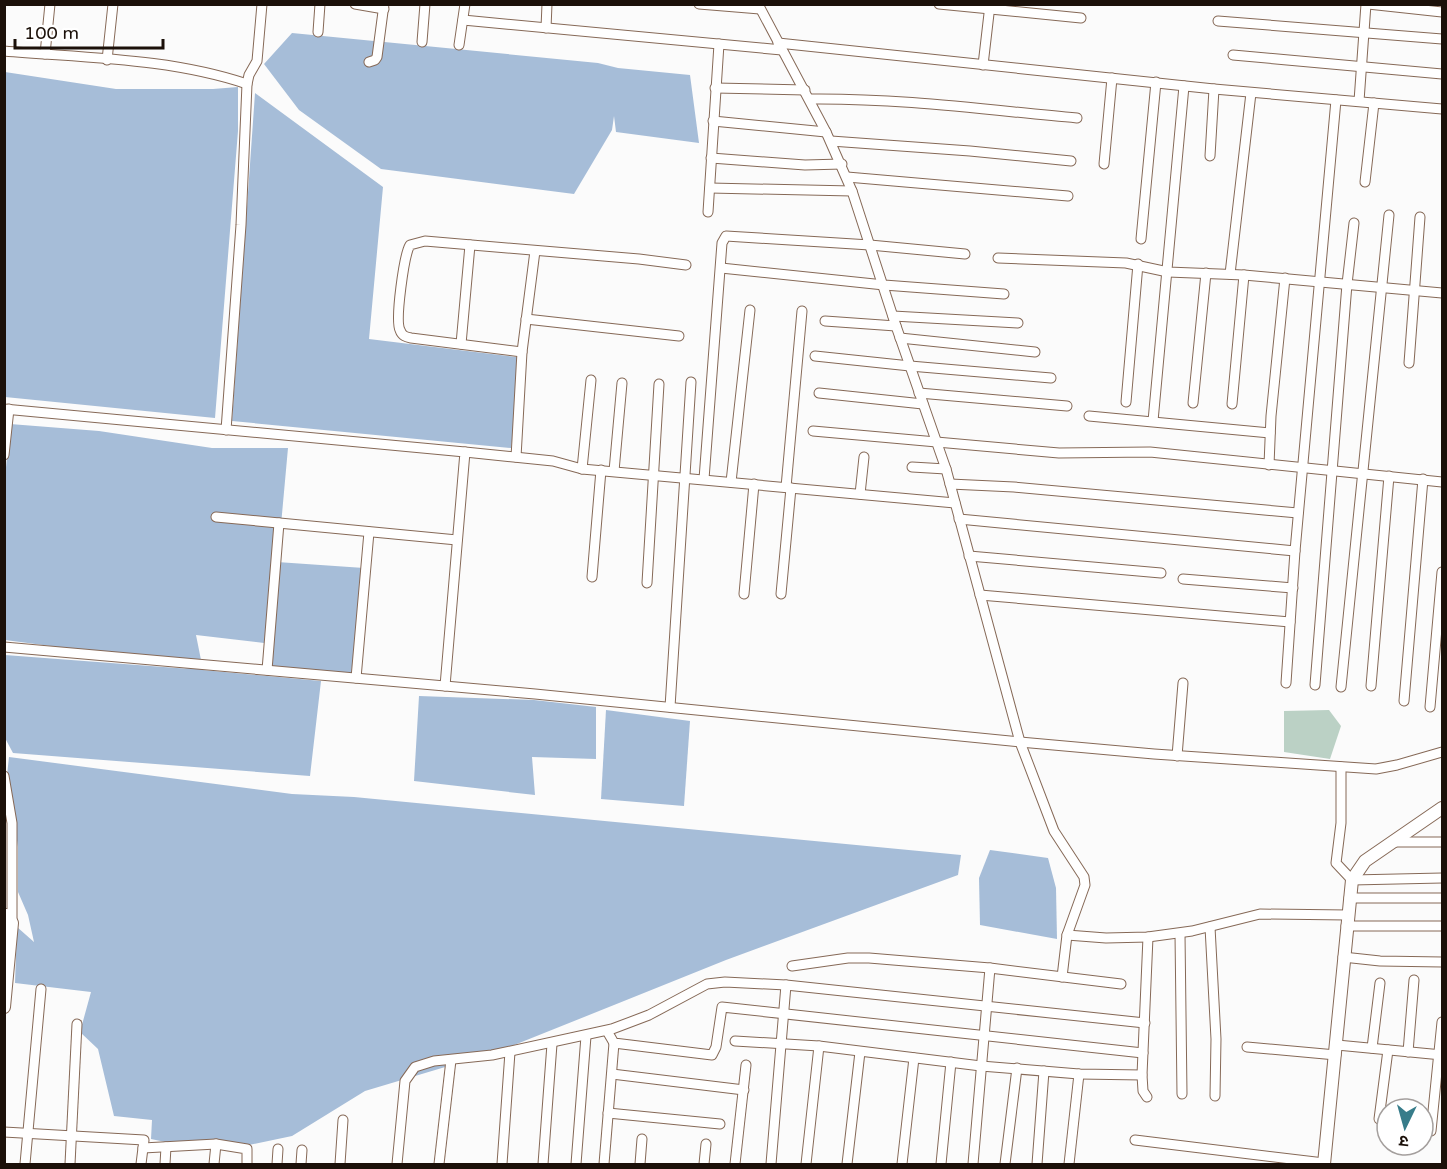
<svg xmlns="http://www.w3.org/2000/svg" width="1447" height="1169" font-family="'Varela Round','Noto Sans Devanagari',sans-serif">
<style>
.green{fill:#bbd1c5}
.water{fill:#a6bdd8}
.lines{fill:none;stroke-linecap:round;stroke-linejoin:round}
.minor-casing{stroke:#866957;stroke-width:11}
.tertiary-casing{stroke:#866957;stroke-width:14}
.minor{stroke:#fff;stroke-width:9}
.tertiary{stroke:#fff;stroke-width:12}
</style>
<rect width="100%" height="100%" fill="#fbfbfb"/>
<path class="green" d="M1329,710L1341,726L1330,759L1284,752V711Z"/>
<g class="water">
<path d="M292,33L598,63L618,68L690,75L699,143L616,132L614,116L612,130L574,194L381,169L299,110L264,64Z"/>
<path d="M5,72L116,89H213L238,87V131L215,418L5,397Z"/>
<path d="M255,93L383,187L369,339L524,358L511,448L232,421Z"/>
<path d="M10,424L99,431L212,448H288L280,536L264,643L196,635L203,670L321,681L310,776L13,753L5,738V655L190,669L81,650L5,640L4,489Z"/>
<path d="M277,562L364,568L351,674L268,666Z"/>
<path d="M419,696L534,700L596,707V759L532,757L535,795L414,781Z"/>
<path d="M606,710L690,721L684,806L601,799Z"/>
<path d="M9,757L292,794L354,797L961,855L958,875L726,960L502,1050L365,1091L292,1136L244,1146L180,1145L151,1139L152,1120L114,1116L98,1049L80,1032L91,992L15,983L17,927L34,942L28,915L18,892V847L7,775Z"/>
<path d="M990,850L1048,858L1056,888L1057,939L980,925L979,878Z"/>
</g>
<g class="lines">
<g class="minor-casing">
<g id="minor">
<path d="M355,4L384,9"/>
<path d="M699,4L760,9"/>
<path d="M758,4L826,132L852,191L896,326L946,469L1020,742L1054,831L1084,877L1085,885L1067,935L1062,977"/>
<path d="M939,4L1081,18"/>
<path d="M1368,4L1442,12"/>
<path d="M463,20L782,50"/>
<path d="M1218,21L1442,39"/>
<path d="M546,28L547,4"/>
<path d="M318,32L320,4"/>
<path d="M422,42L425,4"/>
<path d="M778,43L1214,89L1442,109"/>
<path d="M459,45L465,4"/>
<path d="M4,51C85,58 170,58 247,84"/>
<path d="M45,54L50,4"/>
<path d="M1233,55L1442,74"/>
<path d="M107,60L113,4"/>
<path d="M369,62L375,60L377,57L384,4"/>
<path d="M983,65L990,5"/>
<path d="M715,88L805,90"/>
<path d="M810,99C899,98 988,110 1077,118"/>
<path d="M1359,101L1366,4"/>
<path d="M713,121L826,132"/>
<path d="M831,141L970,151L1071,161"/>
<path d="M1210,156L1214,89"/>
<path d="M711,158L805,165L842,164"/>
<path d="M1104,164L1112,78"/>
<path d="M847,177L1068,196"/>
<path d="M1365,182L1374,103"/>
<path d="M710,188L852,191"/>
<path d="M708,212L719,44"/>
<path d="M1141,239L1156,82"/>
<path d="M998,258L1126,263L1168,272L1244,275L1442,293"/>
<path d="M721,268L884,285L1004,294"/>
<path d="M1230,274L1251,93"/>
<path d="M893,316L1018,323"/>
<path d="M526,319L679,336"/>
<path d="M825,321L896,326"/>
<path d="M900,338L1035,352"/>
<path d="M461,344L470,245"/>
<path d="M522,352L411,338C406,337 402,336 400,330C395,320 404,255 410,245L425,241L639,259L686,265"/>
<path d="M815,356L910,366L1051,378"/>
<path d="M1409,363L1420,217"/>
<path d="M819,393L923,404"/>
<path d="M919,393L1067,406"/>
<path d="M1126,402L1138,264"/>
<path d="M1193,403L1206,273"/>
<path d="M1232,404L1244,275"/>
<path d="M4,409L465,452L445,686"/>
<path d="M1089,416L1270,433"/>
<path d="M1153,421L1184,86"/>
<path d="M226,430L241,225L247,84L249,75L257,61L262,4"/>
<path d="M813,431L1059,453L1150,452L1442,482"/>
<path d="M465,452L553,461L582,469L955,503"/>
<path d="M4,455L9,409"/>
<path d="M516,457L522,352L535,251"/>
<path d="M1269,465L1271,416L1285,278"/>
<path d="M912,467L946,469"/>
<path d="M582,469L591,380"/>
<path d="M614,471L622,383"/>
<path d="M704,479L722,243L726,236L870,245L965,254"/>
<path d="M731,482L750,310"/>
<path d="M950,484L1014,487L1298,513"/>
<path d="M786,487L802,311"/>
<path d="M860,494L864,457"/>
<path d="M216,517L457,540"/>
<path d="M959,519L1295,551"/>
<path d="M969,556L1161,573"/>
<path d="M592,577L601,470"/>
<path d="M1183,579L1293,588"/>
<path d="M647,583L659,384"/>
<path d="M744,594L754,484"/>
<path d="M781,594L791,488"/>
<path d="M980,595L1290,622"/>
<path d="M4,647L535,694L1020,742L1154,754L1376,769L1397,765L1442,752"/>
<path d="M267,670L279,523"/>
<path d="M356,678L369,532"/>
<path d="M1286,683L1295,551L1336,100"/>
<path d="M1315,685L1347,284L1354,223"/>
<path d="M1371,686L1389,476"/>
<path d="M1341,687L1389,215"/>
<path d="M1404,701L1423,479"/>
<path d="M670,707L691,382"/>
<path d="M1430,707L1442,572"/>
<path d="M1177,756L1183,683"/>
<path d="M1341,767V823L1336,863L1352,880L1442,878"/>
<path d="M4,776L12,823V923"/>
<path d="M1395,842H1442"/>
<path d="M1349,898H1442"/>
<path d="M1346,926H1442"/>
<path d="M1210,927L1216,1039L1215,1096"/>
<path d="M1180,934L1182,1094"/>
<path d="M1067,935L1106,938L1148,937L1192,931L1260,914L1347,915"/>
<path d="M1343,957L1380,961L1442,962"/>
<path d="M792,966L848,958H869L990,968L1121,984"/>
<path d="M607,1031L614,1043L712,1055L716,1047L722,1007L1143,1053"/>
<path d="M735,1041L819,1046L981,1066L1079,1074L1142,1075"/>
<path d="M1337,1045L1442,1055"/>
<path d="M1247,1047L1336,1055"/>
<path d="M1372,1048L1380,983"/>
<path d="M1408,1052L1414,980"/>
<path d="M612,1074L744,1090"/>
<path d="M1147,1097L1143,1091L1142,1075L1148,937"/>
<path d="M608,1113L720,1124"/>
<path d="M1379,1119L1388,1050"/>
<path d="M1431,1131L1442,1022"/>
<path d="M4,1132L144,1140L141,1164"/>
<path d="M1135,1140L1324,1163"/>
<path d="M143,1148L216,1144L247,1149V1164"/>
<path d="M25,1164L41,989"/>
<path d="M70,1164L77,1024"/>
<path d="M165,1164L166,1147"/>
<path d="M214,1164L216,1144"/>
<path d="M277,1164L278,1149"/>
<path d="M301,1164L302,1150"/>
<path d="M340,1164L343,1120"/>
<path d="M397,1164L405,1081L415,1067L434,1061L492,1055L612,1029L649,1015L707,984L725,982L786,985L1145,1023"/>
<path d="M439,1164L451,1060"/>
<path d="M502,1164L510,1052"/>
<path d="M543,1164L552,1044"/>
<path d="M576,1164L586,1036"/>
<path d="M604,1164L614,1043"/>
<path d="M640,1164L642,1139"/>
<path d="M704,1164L706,1144"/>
<path d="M735,1164L746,1065"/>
<path d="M771,1164L786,985"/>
<path d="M806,1164L819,1046"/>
<path d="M847,1164L860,1052"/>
<path d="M902,1164L914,1058"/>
<path d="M941,1164L951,1062"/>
<path d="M973,1164L990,968"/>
<path d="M1005,1164L1017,1068"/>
<path d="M1037,1164L1044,1071"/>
<path d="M1069,1164L1079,1074"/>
</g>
</g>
<g class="tertiary-casing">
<g id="tertiary">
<path d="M4,915H7L12,923L4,1007"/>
<path d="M1324,1164L1352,880L1365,861L1442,808"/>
</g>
</g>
<use href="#minor" class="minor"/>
<use href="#tertiary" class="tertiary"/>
</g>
<rect width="1447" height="1169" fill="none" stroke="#1b1009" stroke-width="12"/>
<g transform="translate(1405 1127) rotate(185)"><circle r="28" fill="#ffffff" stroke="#a49f9d" stroke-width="1.5"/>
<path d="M0-4.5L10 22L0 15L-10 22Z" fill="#377c8a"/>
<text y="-9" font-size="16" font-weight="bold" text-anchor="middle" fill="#1b1009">उ</text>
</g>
<path d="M15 39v9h148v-9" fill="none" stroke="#1b1009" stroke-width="3"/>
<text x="24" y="39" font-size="18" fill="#1b1009" stroke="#ffffff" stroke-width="4.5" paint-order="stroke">100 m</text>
</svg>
